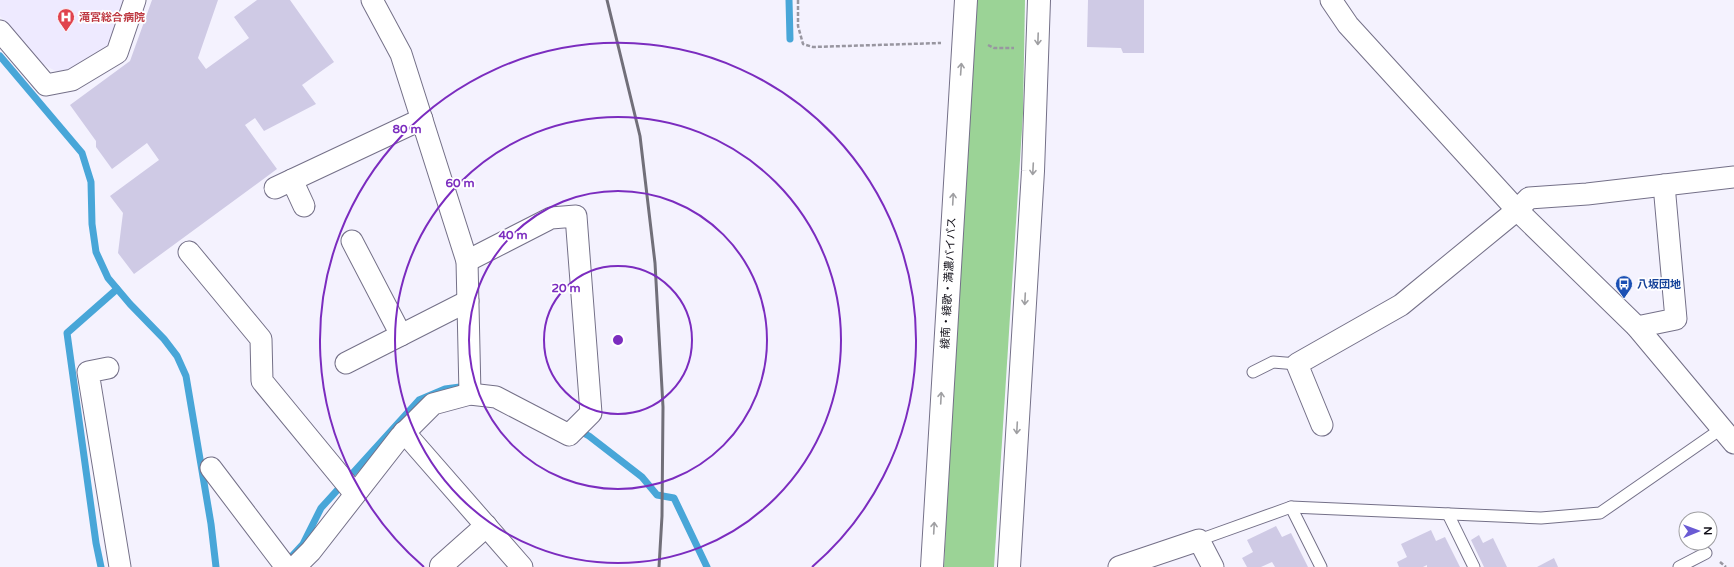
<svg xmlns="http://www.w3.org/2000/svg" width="1734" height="567" font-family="'Varela Round','Noto Sans JP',sans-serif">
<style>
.built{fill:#eeeaff}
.green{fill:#9bd396}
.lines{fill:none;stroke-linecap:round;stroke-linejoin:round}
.stream{stroke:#48a6d8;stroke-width:7}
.building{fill:#cfcae5}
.lane-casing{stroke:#747088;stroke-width:13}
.street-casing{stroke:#747088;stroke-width:23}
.secondary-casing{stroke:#747088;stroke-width:24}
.highway-casing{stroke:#747088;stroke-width:24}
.path{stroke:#9896a0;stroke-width:2.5;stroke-dasharray:4 2;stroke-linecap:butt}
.lane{stroke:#fff;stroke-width:11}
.street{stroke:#fff;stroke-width:21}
.secondary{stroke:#fff;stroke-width:22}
.highway{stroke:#fff;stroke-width:22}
.rail{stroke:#716f79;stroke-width:3}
.oneway{stroke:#9f9fa2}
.ring{fill:none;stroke:#7b2cbf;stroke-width:2}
.labels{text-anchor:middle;stroke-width:3.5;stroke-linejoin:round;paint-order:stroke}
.health-label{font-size:11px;font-weight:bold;fill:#be3a42;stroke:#fff;text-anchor:start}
.street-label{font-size:11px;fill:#100e17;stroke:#fff}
.transit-label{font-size:11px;font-weight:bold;fill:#164399;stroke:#fff;text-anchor:start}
.centre{fill:#7b2cbf;stroke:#fff;stroke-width:2}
.ring-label{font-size:12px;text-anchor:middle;font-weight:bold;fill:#7b2cbf;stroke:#fff;stroke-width:3.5;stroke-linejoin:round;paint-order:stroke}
</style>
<rect width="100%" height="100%" fill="#f4f2fe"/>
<path class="built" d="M0,0H129L112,49L63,73L54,70L44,65L0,16Z"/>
<path class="green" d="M977,0H1025L1023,113L994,567H944L950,439Z"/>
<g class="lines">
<g class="stream">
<path d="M789,0L790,39"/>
<path d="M0,56L82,153L91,182L92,224L96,252L108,278L130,304L164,339L177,356L186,376L211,524L216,567"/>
<path d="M578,430L589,436L642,477L657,495L674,498L707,567"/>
<path d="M291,557L303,544L321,508L419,400L445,389L460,387"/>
<path d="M101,567L96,543L67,333L117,289"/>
</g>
</g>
<g class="building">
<path d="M152,0H218L198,58L206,69L249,38L234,17L257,0H290L334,62L302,85L316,104L264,131L255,118L245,125L277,169L134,274L118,253L123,213L110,196L159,160L147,143L112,169L96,147V141L70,105L130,61Z"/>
<path d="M1088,0H1144V53H1123L1121,48L1087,47Z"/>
<path d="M1276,526L1282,537L1291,533L1308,567H1275L1272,562L1261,567H1247L1242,558L1253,552L1247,540Z"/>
<path d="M1431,530L1436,541L1445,537L1460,567H1427V565L1423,567H1399L1397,562L1407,557L1401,544Z"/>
<path d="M1479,535L1483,543L1493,538L1507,567H1484L1471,540Z"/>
<path d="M1554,558L1558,567H1537Z"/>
</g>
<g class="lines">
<g class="lane-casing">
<g id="lane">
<path d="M1253,372L1273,362L1297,364"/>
<path d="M1291,507L1321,567"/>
<path d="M1448,514L1474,567"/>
<path d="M1199,540L1291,507L1541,518L1600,513L1721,429"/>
<path d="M1679,567L1706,553"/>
</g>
</g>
<g class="street-casing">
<g id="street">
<path d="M372,0L401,54L467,261L470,394"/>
<path d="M1331,0L1348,25L1517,210L1637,327L1734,443"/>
<path d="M0,31L46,85L72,80L117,53L135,0"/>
<path d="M292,180L304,206"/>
<path d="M275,188L422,119"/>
<path d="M352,241L401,335"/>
<path d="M189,252L261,339L262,381L355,494"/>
<path d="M1637,327L1676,319L1664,185"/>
<path d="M346,363L468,301"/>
<path d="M108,368L88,372L120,567"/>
<path d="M1322,425L1297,364L1401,305L1517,210L1529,198L1587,194L1734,177"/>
<path d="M404,432L522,567"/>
<path d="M211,468L286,567"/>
<path d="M295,567L311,551L400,437L433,404L470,394L496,397L569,435L591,413L576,216L551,218L467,261"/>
<path d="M1119,567L1199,540L1213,567"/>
</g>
</g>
<g class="secondary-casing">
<path id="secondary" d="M441,566L486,526"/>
</g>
<g class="highway-casing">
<g id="highway">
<path d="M932,567L966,0"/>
<path d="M1009,567L1033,171L1039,0"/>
</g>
</g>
<g class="path">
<path d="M798,0V26L803,44L813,47L941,43"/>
<path d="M988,45L994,48H1014"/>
<path d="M1720,562L1726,567"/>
</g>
<use href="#lane" class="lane"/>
<use href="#street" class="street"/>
<use href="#secondary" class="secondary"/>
<use href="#highway" class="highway"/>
<path class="rail" d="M607,0L640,136L655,263L663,407L662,516L659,567"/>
</g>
<defs><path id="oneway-shaft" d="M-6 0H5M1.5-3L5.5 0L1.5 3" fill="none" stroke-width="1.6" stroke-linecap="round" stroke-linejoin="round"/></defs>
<g class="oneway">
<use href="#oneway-shaft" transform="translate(1038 39) rotate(92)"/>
<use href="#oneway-shaft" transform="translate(961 69) rotate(-86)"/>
<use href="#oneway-shaft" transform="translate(1033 169) rotate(93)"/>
<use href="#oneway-shaft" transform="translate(953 199) rotate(-87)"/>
<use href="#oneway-shaft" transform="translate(1025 299) rotate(93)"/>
<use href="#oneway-shaft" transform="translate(941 398) rotate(-87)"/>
<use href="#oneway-shaft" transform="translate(1017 428) rotate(93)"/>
<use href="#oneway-shaft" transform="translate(934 528) rotate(-87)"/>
</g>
<g class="ring">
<circle cx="618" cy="340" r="74"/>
<circle cx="618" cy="340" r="149"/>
<circle cx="618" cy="340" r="223"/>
<path d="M424 567A298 298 0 1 1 812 567"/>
</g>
<defs>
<g id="hospital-pin" transform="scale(0.9)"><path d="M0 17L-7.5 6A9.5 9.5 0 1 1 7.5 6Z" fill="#e0444e" stroke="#fff"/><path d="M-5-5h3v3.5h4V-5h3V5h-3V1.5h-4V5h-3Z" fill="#fff"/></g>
<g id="bus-pin" transform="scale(0.9)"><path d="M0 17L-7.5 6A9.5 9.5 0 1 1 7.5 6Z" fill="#1a4fb4" stroke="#fff"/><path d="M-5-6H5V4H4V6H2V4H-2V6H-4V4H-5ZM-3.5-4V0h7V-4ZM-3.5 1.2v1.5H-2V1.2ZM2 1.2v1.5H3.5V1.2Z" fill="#fff"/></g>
</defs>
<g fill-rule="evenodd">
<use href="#hospital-pin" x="66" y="17"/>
<use href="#bus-pin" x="1624" y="284"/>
</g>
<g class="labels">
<g class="health-label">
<text x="79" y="21">滝宮総合病院</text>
</g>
<g class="street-label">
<text transform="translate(948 283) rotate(-87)" y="4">綾南・綾歌・満濃バイパス</text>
</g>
<g class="transit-label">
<text x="1637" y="288">八坂団地</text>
</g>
</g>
<circle cx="618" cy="340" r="6" class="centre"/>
<g class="ring-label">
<text x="407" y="133">80 m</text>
<text x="460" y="187">60 m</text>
<text x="513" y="239">40 m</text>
<text x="566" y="292">20 m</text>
</g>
<g transform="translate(1698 531) rotate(89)"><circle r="19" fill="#ffffff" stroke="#9f9fa2"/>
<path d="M0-3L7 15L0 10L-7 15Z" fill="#6a5bd4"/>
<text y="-6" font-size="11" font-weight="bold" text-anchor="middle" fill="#100e17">N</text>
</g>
</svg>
